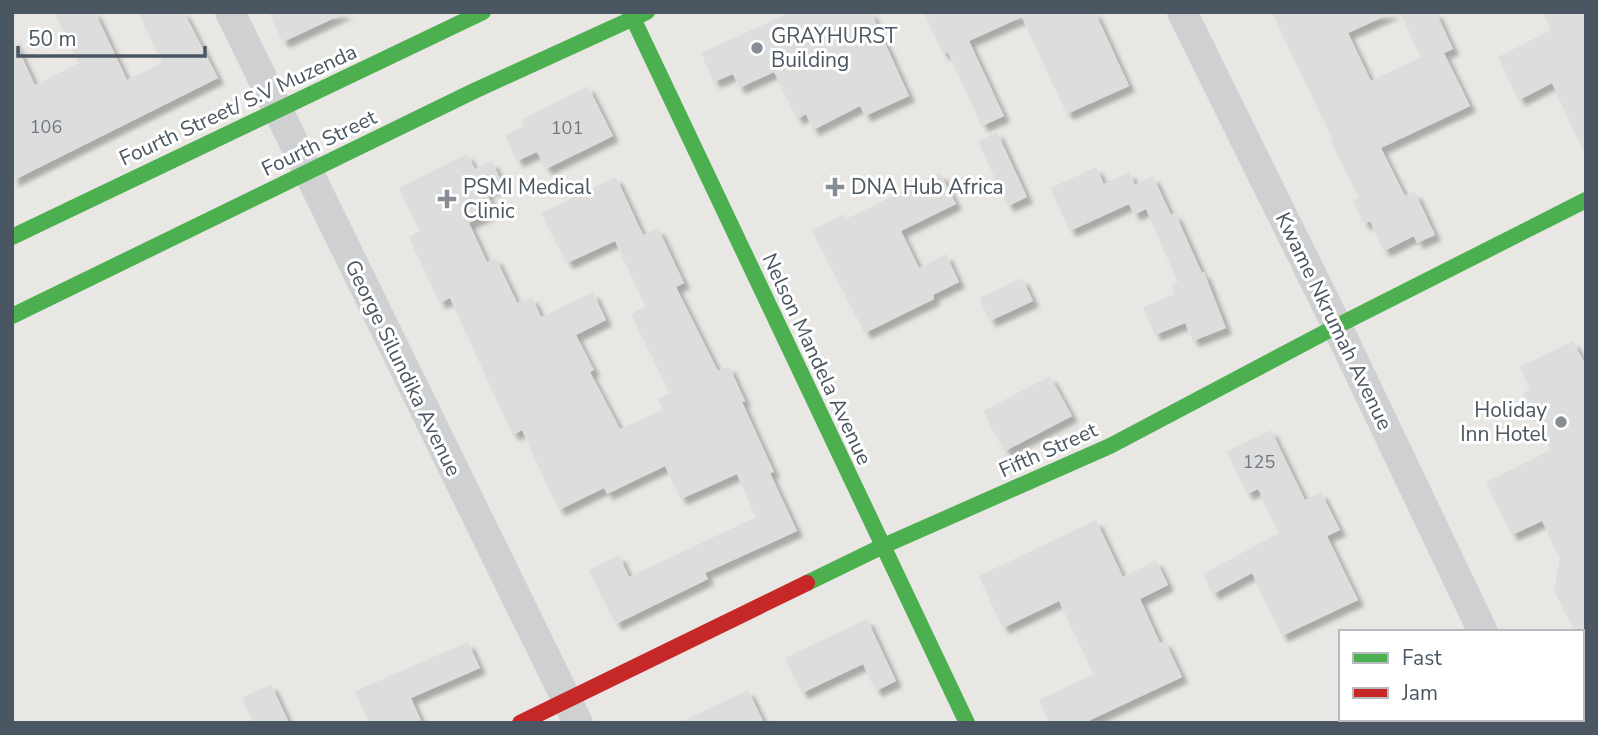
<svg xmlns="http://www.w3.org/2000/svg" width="1598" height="735" font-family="'Nunito Sans',sans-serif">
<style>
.commercial{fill:#e8e7e3;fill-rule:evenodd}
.building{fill:#ddddde;filter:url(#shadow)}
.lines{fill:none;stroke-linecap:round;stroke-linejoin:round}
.street{stroke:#ced0d2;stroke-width:30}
.fast{stroke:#4caf50;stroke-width:16}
.jam{stroke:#c62828;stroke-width:16}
.poi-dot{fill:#868d94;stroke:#fff;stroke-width:2.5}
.labels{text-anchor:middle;stroke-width:6;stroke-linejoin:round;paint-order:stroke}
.number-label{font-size:18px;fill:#707881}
.poi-label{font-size:21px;fill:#4a5661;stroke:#fff;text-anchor:start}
.street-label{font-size:21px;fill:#4a5661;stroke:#fff}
</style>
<defs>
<filter id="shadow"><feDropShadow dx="6" dy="6" stdDeviation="2" flood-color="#0004"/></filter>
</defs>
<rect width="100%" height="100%" fill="#f4f4f4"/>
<path class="commercial" d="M12,12H1586V723H12ZM1341,632H1582V719H1341Z"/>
<g class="building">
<path d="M54,12H95L127,80L162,63L138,12H184L218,78L12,181V36L35,85L79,63Z"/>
<path d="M269,12H347L283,42Z"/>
<path d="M791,12H871L909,96L865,116L860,106L813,130L806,114L797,119L774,72L739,88L733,74L714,82L701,53Z"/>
<path d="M924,12H1095L1129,86L1067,114L1022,17L969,41L1004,116L982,126L948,52L943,54Z"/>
<path d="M1272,12H1394L1348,33L1371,81L1421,57L1400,12H1436L1453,49L1444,53L1470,106L1381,148L1405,196L1415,192L1435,235L1417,243L1414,236L1384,251L1370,221L1364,224L1353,200L1359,197L1331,141L1333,140Z"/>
<path d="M1543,12H1586V156L1552,83L1519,100L1498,57L1551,30Z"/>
<path d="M588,86L613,136L546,169L537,152L517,161L505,135L524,126L521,120Z"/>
<path d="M997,132L1027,197L1008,206L978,141Z"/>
<path d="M467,154L475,169L492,161L503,185L486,192L495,210L469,223L487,262L496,258L517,303L532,297L541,317L593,292L606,320L576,335L594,370L590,372L620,429L663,410L658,399L670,393L631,314L646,306L615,241L567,263L541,213L616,177L643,235L658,228L684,283L676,287L718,371L729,366L745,401L742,402L774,472L770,473L797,531L705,573L708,579L616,624L589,570L619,555L629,577L756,517L737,474L681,499L665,466L607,494L604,488L559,510L522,430L513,435L450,298L440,303L409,237L420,231L399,188Z"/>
<path d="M1096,167L1104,184L1129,172L1135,185L1153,176L1171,215L1175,213L1202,273L1204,272L1226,328L1193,341L1185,323L1155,335L1143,307L1175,294L1171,285L1178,282L1146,209L1134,215L1129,204L1070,231L1050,188Z"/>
<path d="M940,173L956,204L901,231L919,268L946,254L959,282L933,295L934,299L865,333L812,230L844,214L846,219Z"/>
<path d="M1022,278L1033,301L990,321L979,298Z"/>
<path d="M1573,341L1586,366V652L1582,645V632H1575L1554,590L1560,558L1542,521L1512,535L1486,482L1551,450L1523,393L1530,389L1520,367Z"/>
<path d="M1050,376L1072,416L1005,451L983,411Z"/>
<path d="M1271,430L1305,500L1321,492L1340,530L1327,536L1358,600L1282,636L1252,573L1213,594L1203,574L1279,533L1258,489L1247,494L1227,451Z"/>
<path d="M1096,520L1123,577L1156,560L1168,585L1140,599L1160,643L1165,641L1182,677L1084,723H1050L1039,700L1094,674L1059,601L1003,628L979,576Z"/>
<path d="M867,619L896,681L876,691L863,664L802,693L785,658Z"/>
<path d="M468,642L480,668L411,698L422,723H369L355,691Z"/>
<path d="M271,684L289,723H254L242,698Z"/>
<path d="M748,690L764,723H679Z"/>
</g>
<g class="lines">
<g class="street">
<path d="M230,12L578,723"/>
<path d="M1182,12L1337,326L1483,632"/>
<path d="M1525,719L1526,723"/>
</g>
<g class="fast">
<path d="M630,12L967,723"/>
<path d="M12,237L483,12"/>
<path d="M12,316L474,91L647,12"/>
<path d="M807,583L881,547L1110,446L1337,326L1586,200"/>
</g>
<path class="jam" d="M520,723L807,583"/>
</g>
<g class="poi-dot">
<circle cx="757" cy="48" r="7"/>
<path d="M831.5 176.5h7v7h7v7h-7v7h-7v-7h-7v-7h7z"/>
<path d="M443.5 188.5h7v7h7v7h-7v7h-7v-7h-7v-7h7z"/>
<circle cx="1561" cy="422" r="7"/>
</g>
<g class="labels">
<g class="number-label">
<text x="46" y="133">106</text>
<text x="567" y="134">101</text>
<text x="1259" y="468">125</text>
</g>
<g class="poi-label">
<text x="771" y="43">GRAYHURST<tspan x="771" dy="24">Building</tspan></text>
<text x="463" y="194">PSMI Medical<tspan x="463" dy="24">Clinic</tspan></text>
<text x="851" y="194">DNA Hub Africa</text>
<text x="1547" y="417" text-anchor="end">Holiday<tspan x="1547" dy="24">Inn Hotel</tspan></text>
</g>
<g class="street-label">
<text transform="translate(238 105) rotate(-25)" y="7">Fourth Street/ S.V Muzenda</text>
<text transform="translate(319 143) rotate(-26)" y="7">Fourth Street</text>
<text transform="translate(1334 321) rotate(64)" y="7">Kwame Nkrumah Avenue</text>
<text transform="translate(817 359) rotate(65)" y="7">Nelson Mandela Avenue</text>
<text transform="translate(403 368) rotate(64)" y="7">George Silundika Avenue</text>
<text transform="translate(1048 450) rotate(-24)" y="7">Fifth Street</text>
</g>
</g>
<rect width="1598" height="735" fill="none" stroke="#4a5661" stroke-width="28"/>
<rect x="1339" y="630" width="245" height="91" fill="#ffffff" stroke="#b7bbc0" stroke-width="2"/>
<rect x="1353" y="653" width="35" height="10" fill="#4caf50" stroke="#b7bbc0" stroke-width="2"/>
<text x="1402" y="665" font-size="21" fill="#4a5661">Fast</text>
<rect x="1353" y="688" width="35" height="10" fill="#c62828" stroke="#b7bbc0" stroke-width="2"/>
<text x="1402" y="700" font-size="21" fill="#4a5661">Jam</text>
<path d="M18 46v10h187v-10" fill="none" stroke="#4a5661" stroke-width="3.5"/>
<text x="28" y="46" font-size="21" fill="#4a5661" stroke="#ffffff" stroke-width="5" paint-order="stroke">50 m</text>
</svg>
